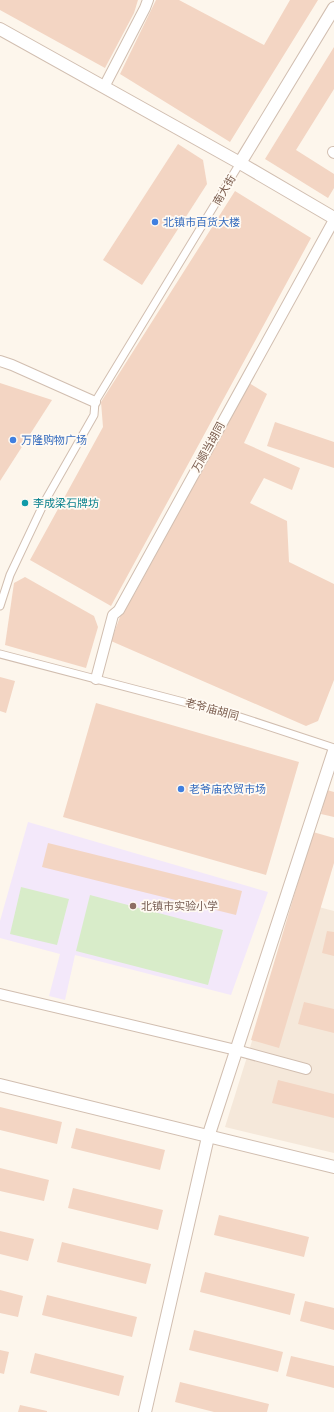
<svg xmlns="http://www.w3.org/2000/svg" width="334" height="1412" font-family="Poppins,'Noto Sans SC',sans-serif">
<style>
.residential{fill:#f5e8da}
.education{fill:#f3e8fa}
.green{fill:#d8ecc9}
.building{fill:#f3d5c3}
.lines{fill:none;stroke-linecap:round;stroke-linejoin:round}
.pedestrian-casing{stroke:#d1beb0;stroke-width:9}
.minor-casing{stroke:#d1beb0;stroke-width:12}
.tertiary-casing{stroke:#d1beb0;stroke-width:14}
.pedestrian{stroke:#fff;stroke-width:7}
.minor{stroke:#fff;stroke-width:10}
.tertiary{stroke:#fff;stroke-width:12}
.shop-dot{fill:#3f7fe0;stroke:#fffaf3;stroke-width:1.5}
.culture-dot{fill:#0f9aa8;stroke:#fffaf3;stroke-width:1.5}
.education-dot{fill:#8d6e63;stroke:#fffaf3;stroke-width:1.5}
.labels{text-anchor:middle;stroke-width:3.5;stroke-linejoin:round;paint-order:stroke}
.street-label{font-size:11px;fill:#7a5c4d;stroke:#fffaf3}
.shop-label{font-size:11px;fill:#366cbe;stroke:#fffaf3;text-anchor:start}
.culture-label{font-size:11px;fill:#0d838f;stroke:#fffaf3;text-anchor:start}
.education-label{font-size:11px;fill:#785e54;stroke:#fffaf3;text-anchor:start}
</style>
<rect width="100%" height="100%" fill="#fdf6ec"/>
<path class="residential" d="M296,901L334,911V1153L225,1127Z"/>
<path class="education" d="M28,822L268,892L231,995L75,955L65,1000L49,996L60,954L0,938V921Z"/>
<g class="green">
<path d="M21,887L69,899L57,945L10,934Z"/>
<path d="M90,895L223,930L208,985L76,951Z"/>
</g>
<g class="building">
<path d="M0,0H138L134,13L105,68L0,10Z"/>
<path d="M156,0H179L264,45L290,0H318L230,142L120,74Z"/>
<path d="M334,47V89L296,150L334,174V188L328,198L265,159Z"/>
<path d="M178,144L203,160L207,184L142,285L103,260Z"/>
<path d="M235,191L311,238L111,606L30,560L103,427L101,402Z"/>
<path d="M0,383L52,400L0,481Z"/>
<path d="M249,383L267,394L244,443L300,468L292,490L264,478L250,503L287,521L289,562L334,584V680L318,721L306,726L111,641L121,614L135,593Z"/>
<path d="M275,422L334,442V468L267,446Z"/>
<path d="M25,577L94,616L98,627L86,668L5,645L14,583Z"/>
<path d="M0,677L15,681L6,713L0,711Z"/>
<path d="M96,703L299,762L266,875L63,817Z"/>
<path d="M327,790L334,792V817L321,814Z"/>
<path d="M313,832L334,838V863L279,1048L251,1040Z"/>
<path d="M48,843L242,891L236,915L42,867Z"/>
<path d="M327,931L334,932V956L322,953Z"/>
<path d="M304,1002L334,1009V1033L298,1024Z"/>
<path d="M278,1080L334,1094V1118L272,1103Z"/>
<path d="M0,1107L62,1122L57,1144L0,1130Z"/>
<path d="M76,1128L165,1150L160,1170L71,1148Z"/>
<path d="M0,1168L49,1180L44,1201L0,1191Z"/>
<path d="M73,1188L163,1210L158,1230L68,1208Z"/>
<path d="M219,1215L309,1237L304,1257L214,1235Z"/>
<path d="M0,1231L34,1239L28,1261L0,1254Z"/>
<path d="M62,1242L151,1264L146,1284L57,1262Z"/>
<path d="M205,1272L295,1294L290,1315L200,1292Z"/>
<path d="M0,1290L23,1296L18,1317L0,1313Z"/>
<path d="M47,1295L137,1317L132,1337L42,1315Z"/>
<path d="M305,1301L334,1308V1330L300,1321Z"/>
<path d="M194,1330L283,1352L278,1372L189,1350Z"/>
<path d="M0,1350L9,1352L4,1374L0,1373Z"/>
<path d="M35,1353L124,1376L119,1396L30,1373Z"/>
<path d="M291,1356L334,1366V1388L286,1376Z"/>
<path d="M180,1382L269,1404L267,1412H214L175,1402Z"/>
<path d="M20,1405L47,1411V1412H18Z"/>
</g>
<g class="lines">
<g class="pedestrian-casing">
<g id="pedestrian">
<path d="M0,606L10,575L45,501L94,415L95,402L240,163"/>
<path d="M0,654L237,716L334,748"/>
</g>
</g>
<g class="minor-casing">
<g id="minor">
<path d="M104,87L145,8L148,0"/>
<path d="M333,152L334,153"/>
<path d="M0,361L12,365L95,402"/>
<path d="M96,679L113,615L119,610L334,220"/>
<path d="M0,994L236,1050L306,1069"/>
</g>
</g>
<g class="tertiary-casing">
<g id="tertiary">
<path d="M0,29L240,163L334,218"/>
<path d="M240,163L334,8"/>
<path d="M0,1085L334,1167"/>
<path d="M145,1412L208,1137L334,751"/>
</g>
</g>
<use href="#pedestrian" class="pedestrian"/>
<use href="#minor" class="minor"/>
<use href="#tertiary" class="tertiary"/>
</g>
<g class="shop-dot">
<circle cx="155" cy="222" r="4"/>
<circle cx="13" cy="440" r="4"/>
<circle cx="181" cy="789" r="4"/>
</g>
<circle class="culture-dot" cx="25" cy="503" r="4"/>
<circle class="education-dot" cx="133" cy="906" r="4"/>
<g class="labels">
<g class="street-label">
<text transform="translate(224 190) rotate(-59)" y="4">南大街</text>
<text transform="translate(208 447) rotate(-61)" y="4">万顺当胡同</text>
<text transform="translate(212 709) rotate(15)" y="4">老爷庙胡同</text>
</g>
<g class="shop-label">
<text x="163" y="226">北镇市百货大楼</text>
<text x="21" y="444">万隆购物广场</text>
<text x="189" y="793">老爷庙农贸市场</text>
</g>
<g class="culture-label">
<text x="33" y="507">李成梁石牌坊</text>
</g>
<g class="education-label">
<text x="141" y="910">北镇市实验小学</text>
</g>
</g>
</svg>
